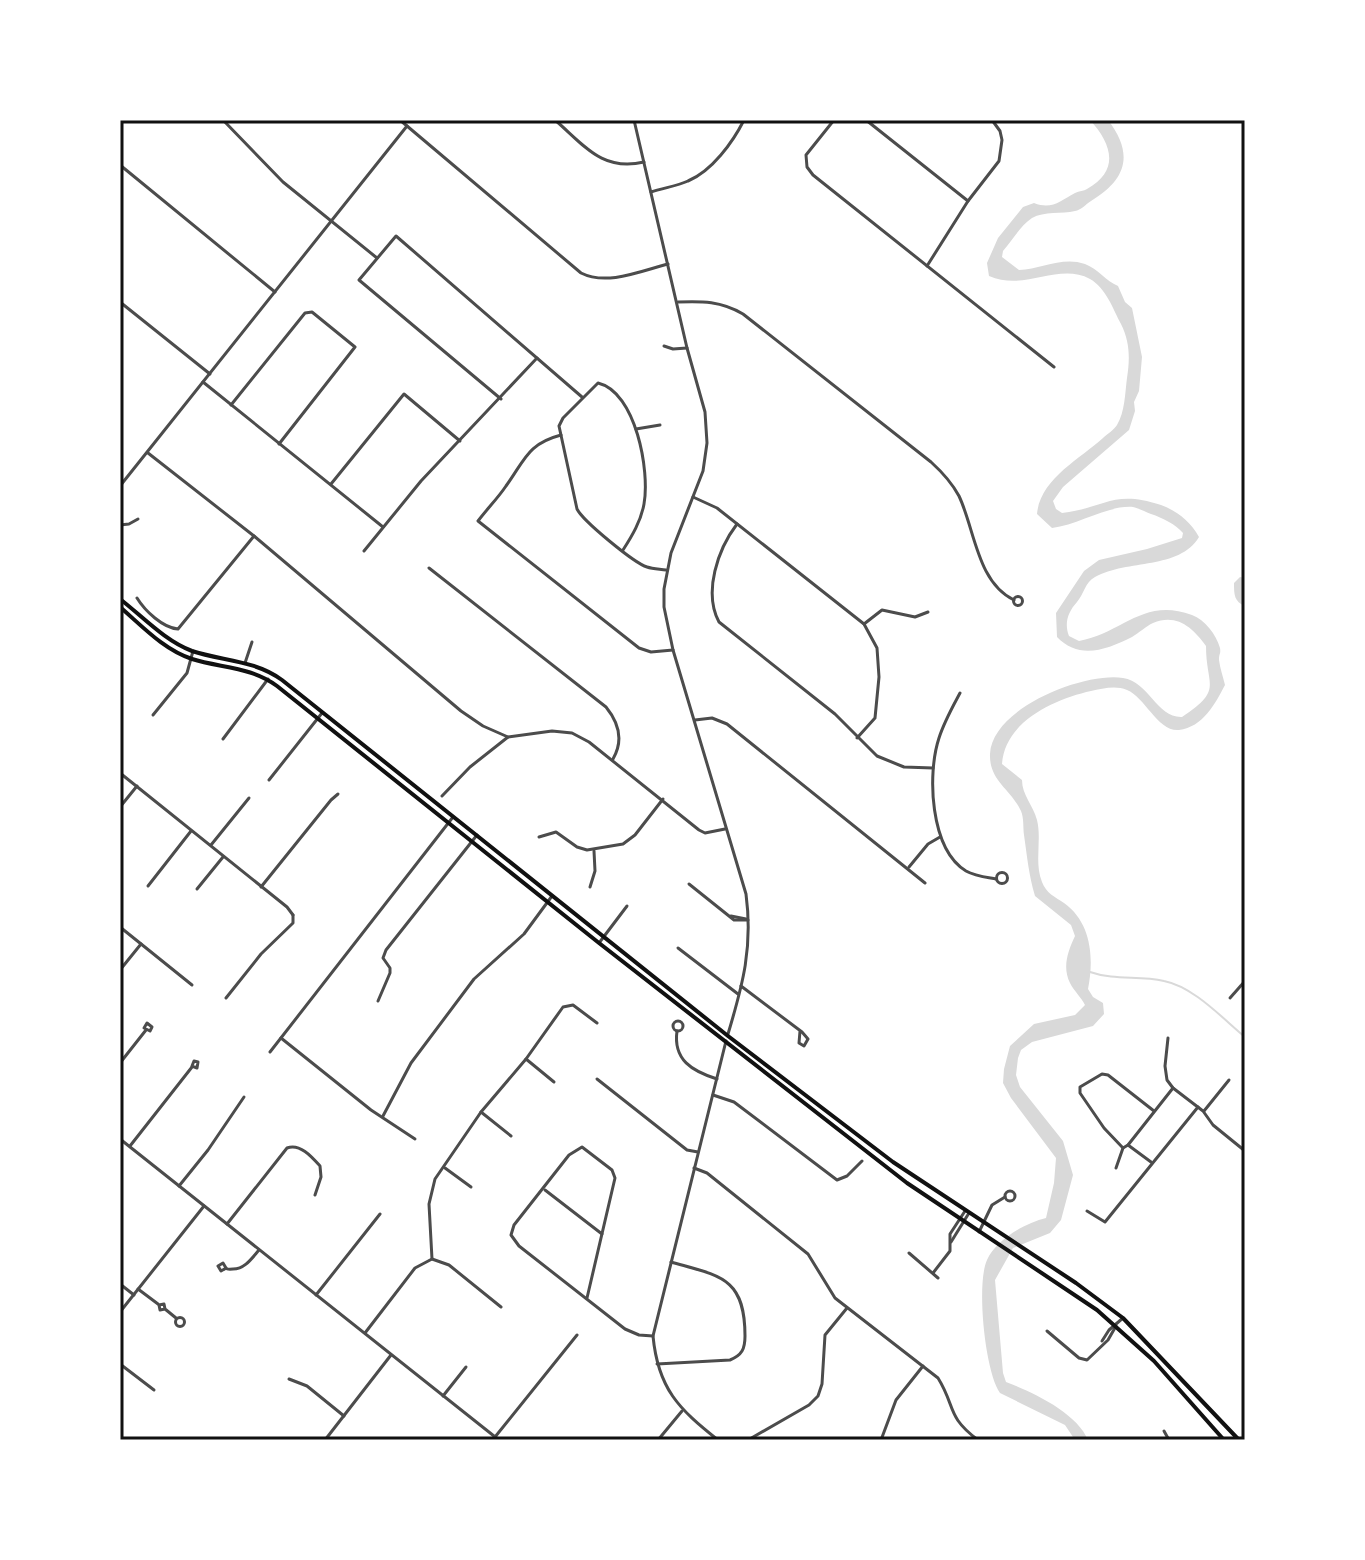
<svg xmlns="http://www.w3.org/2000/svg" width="1365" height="1560" font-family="'Noto Sans',sans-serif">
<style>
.water{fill:#d9d9d9}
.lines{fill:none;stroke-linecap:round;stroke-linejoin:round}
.stream{stroke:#d9d9d9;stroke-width:2}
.minor{stroke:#4c4c4c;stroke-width:3}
.tertiary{stroke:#4c4c4c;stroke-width:3}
.primary{stroke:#111;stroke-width:4}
.neatline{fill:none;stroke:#111;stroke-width:3}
</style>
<rect width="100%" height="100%" fill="#fff"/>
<g class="water">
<path d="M1090,120H1108C1134,154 1127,179 1091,201C1085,205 1081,210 1075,211C1062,214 1044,211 1032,218C1021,225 1012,241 1003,251L1002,257L1019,270C1041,269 1063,256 1085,264C1098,269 1106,281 1118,286L1125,302L1132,308L1142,357L1139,391L1134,402L1135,411L1129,430L1063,487L1053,501L1056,509L1062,513C1105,508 1113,489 1161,505C1177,511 1190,521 1199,537C1179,570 1128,559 1095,577C1085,582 1084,594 1077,602C1068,612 1064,623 1069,636L1079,641C1123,633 1143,597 1192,615C1205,620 1216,634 1220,648C1221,654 1219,653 1219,660C1220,668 1223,677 1225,685C1215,704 1203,727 1179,730C1158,732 1145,697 1127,690C1115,685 1102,689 1091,691C1055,699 1005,721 1002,764L1022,780C1022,795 1033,805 1037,820C1042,840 1034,862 1042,882C1046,893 1055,897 1064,903C1092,923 1094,959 1088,989L1093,997L1103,1003L1104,1014L1093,1026L1032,1042L1021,1050L1018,1058L1016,1075L1020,1087L1063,1141L1073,1175L1061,1220L1050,1233L1013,1248L995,1280L1003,1373L1006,1382C1033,1392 1077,1413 1088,1440H1075L1065,1425L1000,1393C985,1372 976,1284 987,1260C996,1240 1025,1223 1046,1218L1054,1183L1056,1158L1011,1098L1003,1083L1004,1069L1010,1046L1034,1024L1075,1015L1085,1005C1081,997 1074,991 1070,983C1062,967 1068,951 1075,936L1071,925L1035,896C1029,876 1027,856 1024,835C1023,828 1024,818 1021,811C1011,789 989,781 990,754C992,708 1084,672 1123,678C1149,682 1157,718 1182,717C1224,689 1206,687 1206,646C1193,628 1177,613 1153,623C1146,626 1139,633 1132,637C1106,650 1079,660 1057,637L1056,613L1084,571L1099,560L1147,549L1182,538L1183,533C1175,524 1163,518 1151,514C1146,512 1138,508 1133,507C1108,505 1078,525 1052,528L1037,514C1040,479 1080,459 1103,438C1107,434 1114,430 1117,425C1125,412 1125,393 1127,378C1130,359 1130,342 1121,324C1113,309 1106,288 1090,279C1058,262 1025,292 989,276L987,263L998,238L1023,207L1034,203C1052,210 1060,201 1075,193C1079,191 1084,191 1087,189C1121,170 1111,143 1090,120Z"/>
<path d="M1240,577L1245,578V606C1234,602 1234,594 1234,583Z"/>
</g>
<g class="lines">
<path class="stream" d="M1090,972C1116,981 1138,975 1164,981C1194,987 1222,1018 1245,1037"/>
<g class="minor">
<path d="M223,120L283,182L377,258"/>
<path d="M400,120L407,126"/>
<path d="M555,120C584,145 602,172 644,162"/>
<path d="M834,120L806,155L807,167L813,175L1054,367"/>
<path d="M866,120L968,201"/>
<path d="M120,165L275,292"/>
<path d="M651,192C663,188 677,186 688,181C712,171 733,142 744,120"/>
<path d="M927,266L968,201L999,161L1002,140L1000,131L992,120"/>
<path d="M120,302L210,374"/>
<path d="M678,302C702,301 721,301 743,314L931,462C942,472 952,483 959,496C975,530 977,582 1014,600"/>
<path d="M664,346L673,349L687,348"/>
<path d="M203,382L383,527"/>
<path d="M501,399L359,280L396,236L582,397"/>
<path d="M231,405L305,313L312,312L355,347L279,444"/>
<path d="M636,429L660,425"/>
<path d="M561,435C527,444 525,460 506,486C498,498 487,509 478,521L639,648L651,652L673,650"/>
<path d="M331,484L404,394L460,441"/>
<path d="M693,497L717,508L864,624L877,648L879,677L875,718L857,738"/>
<path d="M737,524C718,549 703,592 719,622L835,714L877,756L904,767L933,768"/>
<path d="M120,525L129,524L138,519"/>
<path d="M623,550C632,536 641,521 644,504C650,471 636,392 598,383L563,418L559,426L577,509C583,521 634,563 647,567C653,569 660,569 666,570"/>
<path d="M364,551L421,481L537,358"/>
<path d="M429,568L606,707C619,723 624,740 613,759"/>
<circle cx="1018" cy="601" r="4.5"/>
<path d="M137,598C145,611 163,628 178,629L254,536"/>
<path d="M864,624L882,610L915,617L928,612"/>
<path d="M245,663L252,642"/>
<path d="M960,693C952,708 944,722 939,738C927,774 930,849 966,871C975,876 985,877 996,879"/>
<path d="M153,715L187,673L193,651"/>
<path d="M695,720L712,718L727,724L925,883"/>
<path d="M223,739L268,679"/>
<path d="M269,780L322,713"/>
<path d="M442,796L470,767L508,737"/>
<path d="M120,807L137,786"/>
<path d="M539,837L556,832L577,847L587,850L623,844L635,835L663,799"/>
<path d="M211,845L249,798"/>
<path d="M909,867L928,844L940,837"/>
<circle cx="1002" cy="878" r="5.5"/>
<path d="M689,884L734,920H748"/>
<path d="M148,886L191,831"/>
<path d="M261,887L331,800L338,794"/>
<path d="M590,887L595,871L594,851"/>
<path d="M197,889L223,857"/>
<path d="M731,916L746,919"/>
<path d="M120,927L192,985"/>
<path d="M599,943L627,906"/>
<path d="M678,948L738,994"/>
<path d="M120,970L141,944"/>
<path d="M741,986L802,1032L808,1039L804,1046L799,1043L800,1031"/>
<path d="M226,998L261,954L293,923V915"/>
<path d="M1230,998L1245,981"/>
<path d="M378,1001L390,973V968L383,958L386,950L477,835"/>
<circle cx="678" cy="1026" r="5"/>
<path d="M147,1023L152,1027L150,1031L144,1028Z"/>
<path d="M677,1031C673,1060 692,1071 717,1079"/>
<path d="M281,1038L371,1110L415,1139"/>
<path d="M1168,1038L1165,1066L1167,1080L1173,1088L1203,1111L1213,1125L1245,1151"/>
<path d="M270,1052L453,817"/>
<path d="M526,1059L554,1082"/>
<path d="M194,1061L198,1062L197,1068L192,1066Z"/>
<path d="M120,1063L146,1030"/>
<path d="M597,1079L687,1150L698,1152"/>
<path d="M713,1095L734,1102L837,1180L847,1176L862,1161"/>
<path d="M1154,1111L1108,1075L1102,1074L1080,1087V1093L1104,1128L1123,1148L1128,1145L1173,1088"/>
<path d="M1204,1111L1229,1080"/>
<path d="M481,1112L511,1136"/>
<path d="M383,1116L411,1063L474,979L524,934L552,896"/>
<path d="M1128,1145L1151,1162"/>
<path d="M130,1146L192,1067"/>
<path d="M445,1168L471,1187"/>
<path d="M694,1168L707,1173L808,1254L835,1298L938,1378C956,1407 946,1416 978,1440"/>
<path d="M1116,1168L1123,1148"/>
<path d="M179,1186L208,1150L244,1097"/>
<path d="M545,1190L602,1234"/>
<circle cx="1010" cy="1196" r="5"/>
<path d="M1087,1211L1105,1222L1198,1107"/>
<path d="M227,1224L287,1148C300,1143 312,1157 320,1166L321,1177L315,1195"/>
<path d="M979,1232L992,1205L1005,1197"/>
<path d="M951,1242L969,1213"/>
<path d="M909,1253L938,1278"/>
<path d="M432,1259L429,1204L435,1179L481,1112L526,1059L563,1007L573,1005L597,1023"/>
<path d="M226,1268L223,1263L218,1266L221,1271C232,1265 220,1270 233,1269C245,1269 252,1258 259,1250"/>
<path d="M933,1273L950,1251V1234L965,1211"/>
<path d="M120,1284L134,1295"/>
<path d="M138,1289L158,1304"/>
<path d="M316,1295L380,1214"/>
<path d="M587,1298L615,1178L612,1170L582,1147L569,1155L514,1225L511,1235L519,1246L625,1329L639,1335L653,1336"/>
<path d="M165,1309L164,1304L159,1305L160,1310L165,1309L176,1318"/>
<circle cx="180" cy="1322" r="4.5"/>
<path d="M1047,1331L1079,1358L1087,1360L1108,1340L1116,1326"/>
<path d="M365,1333L415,1268L432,1259L449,1265L501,1307"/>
<path d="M1102,1341L1109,1330L1123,1318"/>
<path d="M120,1364L154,1390"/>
<path d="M657,1364L730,1360C742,1355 745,1349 745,1336C745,1277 720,1276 671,1262"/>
<path d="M289,1379L307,1386L344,1416"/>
<path d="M443,1396L466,1367"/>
<path d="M1164,1431L1169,1440"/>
<path d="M495,1437L577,1335"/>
<path d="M325,1440L391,1355"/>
<path d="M748,1440L809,1405L818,1396L822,1384L825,1335L847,1308"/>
<path d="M881,1440L896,1400L923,1366"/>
</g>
<g class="tertiary">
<path d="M634,120L687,348L705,412L707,443L703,471L671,553L664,589V607L673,650L746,894C753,947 743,984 728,1034"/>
<path d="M148,453L254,536L461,711L483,726L508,737L552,731L572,733L589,742L699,830L705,833L725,829"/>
<path d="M120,486L407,126L581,273C607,286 641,271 668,264"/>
<path d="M120,773L287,907L293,915"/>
<path d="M120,1139L499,1440"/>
<path d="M120,1312L204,1206"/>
<path d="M658,1440L682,1411"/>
<path d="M718,1440C679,1409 658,1389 653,1336L726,1041"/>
</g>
<g class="primary">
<path d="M120,599C142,616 165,641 192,651C222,661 255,660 282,680L728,1036L893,1162L1076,1283L1123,1318L1239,1440"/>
<path d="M120,607C142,626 164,650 192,659C221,668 252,667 277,686L599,943L907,1183L1097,1310L1154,1361L1224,1440"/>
</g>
</g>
<rect width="1365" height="1560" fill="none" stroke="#ffffff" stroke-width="244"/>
<rect x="122" y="122" width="1121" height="1316" class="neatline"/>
</svg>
